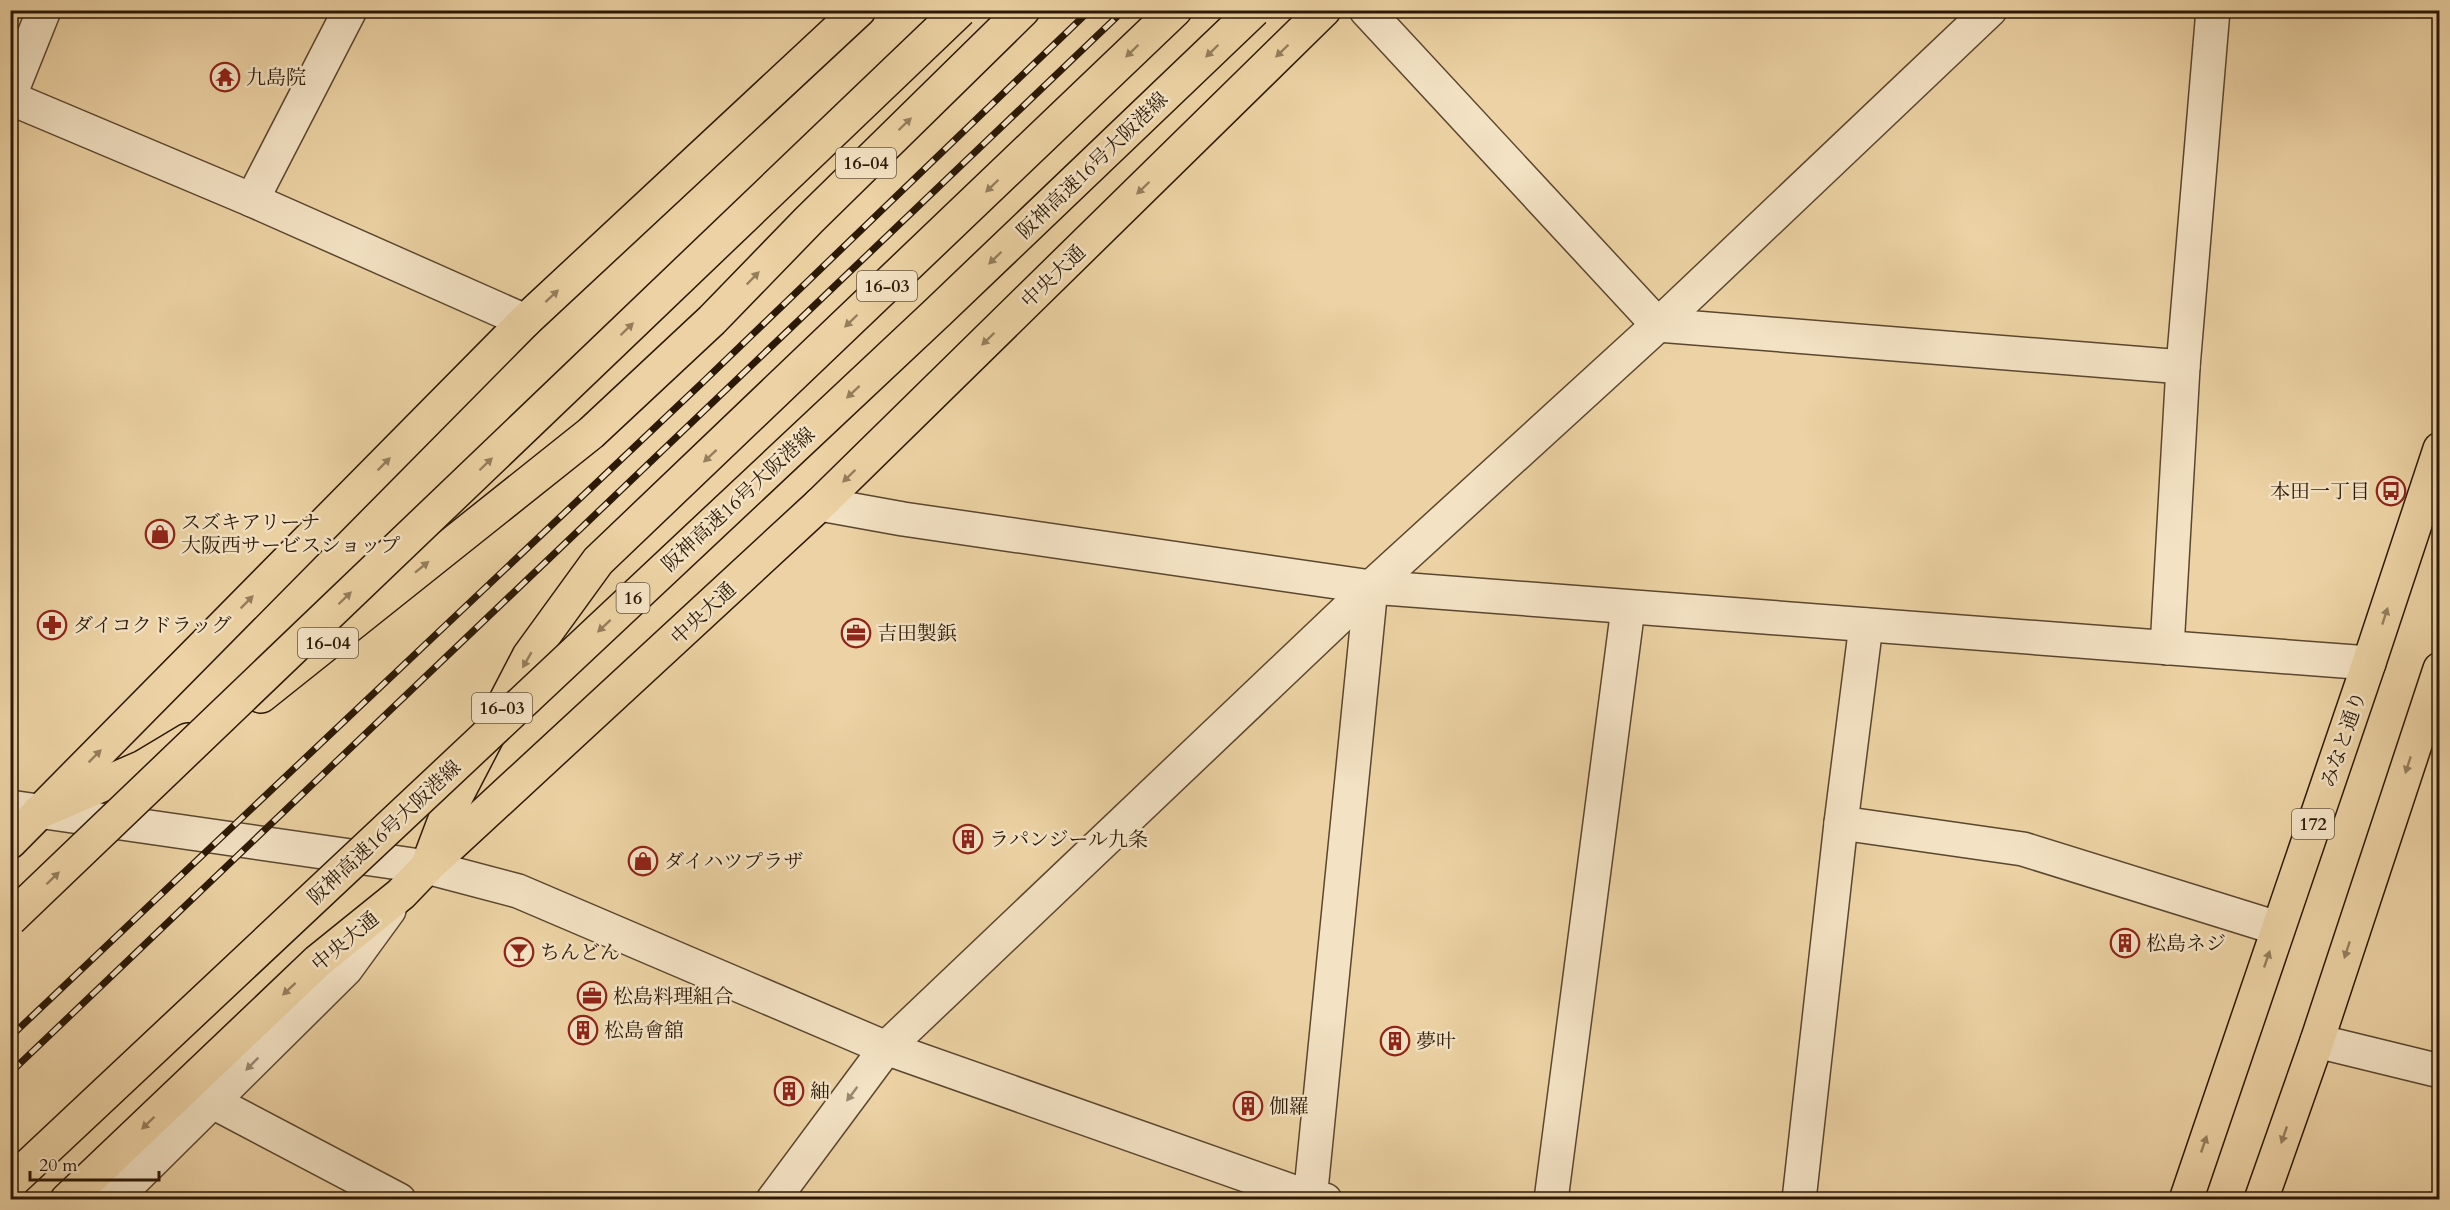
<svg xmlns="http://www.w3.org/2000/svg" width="2450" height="1210" font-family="Cardo,'Noto Serif JP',serif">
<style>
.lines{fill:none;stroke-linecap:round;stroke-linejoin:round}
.minor-casing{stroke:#5b462e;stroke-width:36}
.major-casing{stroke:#2b1806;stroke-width:36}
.highway-casing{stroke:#2b1806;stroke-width:36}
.minor{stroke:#f3e2c4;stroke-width:33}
.major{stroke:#ecd2a4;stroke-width:33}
.highway{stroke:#ecd2a4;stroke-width:33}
.rail-casing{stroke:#2b1806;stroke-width:7}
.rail{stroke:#f3e2c4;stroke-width:4.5;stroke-dasharray:14;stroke-linecap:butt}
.highway-bridge-casing{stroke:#2b1806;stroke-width:36;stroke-linecap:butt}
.highway-bridge{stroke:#ecd2a4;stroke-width:33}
.oneway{fill:#957e5d}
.oneway2{fill:#99876e}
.labels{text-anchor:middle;stroke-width:5;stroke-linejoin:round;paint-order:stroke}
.shield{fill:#f3e2c4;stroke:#67553f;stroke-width:1.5}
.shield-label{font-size:18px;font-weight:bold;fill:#2b1806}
.poi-label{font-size:20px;fill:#2b1806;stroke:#f3e2c4;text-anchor:start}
.street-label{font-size:20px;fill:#2b1806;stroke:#f3e2c4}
</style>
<rect width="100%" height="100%" fill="#ecd2a4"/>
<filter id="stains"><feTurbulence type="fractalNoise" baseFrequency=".00333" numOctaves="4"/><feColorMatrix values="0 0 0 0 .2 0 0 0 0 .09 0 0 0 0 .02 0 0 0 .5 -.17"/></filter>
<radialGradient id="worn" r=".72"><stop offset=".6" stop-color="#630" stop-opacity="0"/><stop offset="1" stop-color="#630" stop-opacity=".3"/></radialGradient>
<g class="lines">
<g class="minor-casing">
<g id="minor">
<path d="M1366,10L1658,325L2183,367"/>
<path d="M10,95L44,10"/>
<path d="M10,98L252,200L525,321"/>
<path d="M252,200L350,10"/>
<path d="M820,504L903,519L1371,587L2369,663"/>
<path d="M2167,648L2183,367L2213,10"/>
<path d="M10,807L427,867L518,891L886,1048L1311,1198L1325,1200"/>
<path d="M1841,823L2023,849L2277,928"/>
<path d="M2317,1041L2440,1071"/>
<path d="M213,1102L399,1200"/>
<path d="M113,1200L346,969L389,910"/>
<path d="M773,1200L886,1048L1371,587L1658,325L1990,10"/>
<path d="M1310,1200L1371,587"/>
<path d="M1551,1200L1628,608"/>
<path d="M1799,1200L1841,823L1866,625"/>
</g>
</g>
<g class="major-casing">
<g id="major">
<path d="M10,842L525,321L859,10"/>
<path d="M67,1200L318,961L401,894L427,867L820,504L1324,10"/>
</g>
</g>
<g class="highway-casing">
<g id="highway">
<path d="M261,696L591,433L712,320L809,220L1023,10"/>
<path d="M39,812L143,767L188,740"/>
<path d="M427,867L447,814L529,656L598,561L1175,10"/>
<path d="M2186,1200L2369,663L2440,449"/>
<path d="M2261,1200L2317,1041L2440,669"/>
</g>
</g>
<use href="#minor" class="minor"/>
<use href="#major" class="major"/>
<use href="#highway" class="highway"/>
<g class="rail-casing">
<g id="rail">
<path d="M10,1037L702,383L1090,10"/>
<path d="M10,1073L1124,10"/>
</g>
</g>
<use href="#rail" class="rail"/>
<g class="highway-bridge-casing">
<g id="highway-bridge">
<path d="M10,919L960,10"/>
<path d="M10,1183L938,312L1254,10"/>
</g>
</g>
<use href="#highway-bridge" class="highway-bridge"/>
</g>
<defs><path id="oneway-solid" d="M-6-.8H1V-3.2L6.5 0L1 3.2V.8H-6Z" transform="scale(1.5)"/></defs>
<g class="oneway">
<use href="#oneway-solid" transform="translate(1132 51) rotate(136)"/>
<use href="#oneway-solid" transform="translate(1212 51) rotate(136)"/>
<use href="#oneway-solid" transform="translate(1282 51) rotate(136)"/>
<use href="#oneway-solid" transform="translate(905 124) rotate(-44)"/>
<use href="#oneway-solid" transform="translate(992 186) rotate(136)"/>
<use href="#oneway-solid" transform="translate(1143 188) rotate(136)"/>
<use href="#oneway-solid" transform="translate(995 258) rotate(136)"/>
<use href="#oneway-solid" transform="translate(753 278) rotate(-46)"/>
<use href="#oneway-solid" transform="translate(552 296) rotate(-43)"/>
<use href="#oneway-solid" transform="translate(851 321) rotate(136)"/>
<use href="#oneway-solid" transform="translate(627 329) rotate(-44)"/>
<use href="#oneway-solid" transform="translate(988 339) rotate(136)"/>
<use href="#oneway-solid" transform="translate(853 392) rotate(137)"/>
<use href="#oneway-solid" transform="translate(710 456) rotate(137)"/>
<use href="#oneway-solid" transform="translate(384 464) rotate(-45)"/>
<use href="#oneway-solid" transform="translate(486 464) rotate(-44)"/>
<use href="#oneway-solid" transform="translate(849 476) rotate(136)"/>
<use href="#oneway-solid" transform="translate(422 567) rotate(-39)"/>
<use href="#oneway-solid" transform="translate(345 598) rotate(-44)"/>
<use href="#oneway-solid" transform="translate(247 602) rotate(-45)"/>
<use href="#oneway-solid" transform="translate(2385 616) rotate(-72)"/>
<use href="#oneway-solid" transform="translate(604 626) rotate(137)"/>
<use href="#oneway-solid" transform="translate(527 660) rotate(120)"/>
<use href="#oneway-solid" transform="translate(95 756) rotate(-45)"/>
<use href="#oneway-solid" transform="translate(2408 765) rotate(108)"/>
<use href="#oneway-solid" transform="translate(53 878) rotate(-44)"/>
<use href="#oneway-solid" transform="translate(2347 950) rotate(108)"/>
<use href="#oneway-solid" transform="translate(2267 959) rotate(-71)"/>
<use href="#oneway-solid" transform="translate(289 989) rotate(137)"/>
<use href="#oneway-solid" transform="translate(148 1123) rotate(136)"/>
<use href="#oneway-solid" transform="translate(2284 1135) rotate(109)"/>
<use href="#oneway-solid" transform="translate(2204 1144) rotate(-71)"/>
</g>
<g class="oneway2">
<use href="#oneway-solid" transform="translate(252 1064) rotate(135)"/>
<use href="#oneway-solid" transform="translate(852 1094) rotate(127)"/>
</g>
<defs>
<g id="temple-ring" transform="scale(1.5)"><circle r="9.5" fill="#f3e2c4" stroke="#8f2418" stroke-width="1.5"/><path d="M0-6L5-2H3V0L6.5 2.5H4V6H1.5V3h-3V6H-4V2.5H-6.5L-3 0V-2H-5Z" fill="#8f2418"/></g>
<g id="bus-ring" transform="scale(1.5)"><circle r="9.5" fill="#f3e2c4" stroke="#8f2418" stroke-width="1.5"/><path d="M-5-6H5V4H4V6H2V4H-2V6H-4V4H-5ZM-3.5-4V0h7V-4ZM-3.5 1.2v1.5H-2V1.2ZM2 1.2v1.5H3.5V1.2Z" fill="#8f2418"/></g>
<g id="shop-ring" transform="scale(1.5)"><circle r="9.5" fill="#f3e2c4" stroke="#8f2418" stroke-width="1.5"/><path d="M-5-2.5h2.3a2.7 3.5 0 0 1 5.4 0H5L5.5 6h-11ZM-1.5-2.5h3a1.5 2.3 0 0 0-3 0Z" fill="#8f2418"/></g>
<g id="pharmacy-ring" transform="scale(1.5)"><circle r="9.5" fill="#f3e2c4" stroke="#8f2418" stroke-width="1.5"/><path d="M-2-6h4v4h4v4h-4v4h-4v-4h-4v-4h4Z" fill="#8f2418"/></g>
<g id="office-ring" transform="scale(1.5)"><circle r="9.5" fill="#f3e2c4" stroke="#8f2418" stroke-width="1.5"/><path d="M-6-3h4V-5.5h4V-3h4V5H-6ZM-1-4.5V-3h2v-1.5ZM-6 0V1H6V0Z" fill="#8f2418"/></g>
<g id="building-ring" transform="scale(1.5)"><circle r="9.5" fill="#f3e2c4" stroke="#8f2418" stroke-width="1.5"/><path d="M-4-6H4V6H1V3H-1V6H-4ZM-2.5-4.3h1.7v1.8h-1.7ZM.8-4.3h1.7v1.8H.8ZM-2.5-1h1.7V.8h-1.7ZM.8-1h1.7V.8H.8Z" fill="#8f2418"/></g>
<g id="bar-ring" transform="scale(1.5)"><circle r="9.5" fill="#f3e2c4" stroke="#8f2418" stroke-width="1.5"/><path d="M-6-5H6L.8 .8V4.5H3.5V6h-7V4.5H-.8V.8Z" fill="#8f2418"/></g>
</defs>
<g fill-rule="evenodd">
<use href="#temple-ring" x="225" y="77"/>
<use href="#bus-ring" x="2391" y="491"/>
<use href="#shop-ring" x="160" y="534"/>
<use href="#pharmacy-ring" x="52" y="625"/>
<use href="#office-ring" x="856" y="633"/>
<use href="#building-ring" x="968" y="839"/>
<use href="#shop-ring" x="643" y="861"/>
<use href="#building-ring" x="2125" y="943"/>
<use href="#bar-ring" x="519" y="952"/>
<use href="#office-ring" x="592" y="996"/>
<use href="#building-ring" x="583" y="1030"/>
<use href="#building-ring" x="1395" y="1041"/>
<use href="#building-ring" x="789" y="1091"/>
<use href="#building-ring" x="1248" y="1106"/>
</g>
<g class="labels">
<g class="shield">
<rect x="836" y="148" width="60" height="30" rx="4.5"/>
<rect x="857" y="271" width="60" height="30" rx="4.5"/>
<rect x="616.5" y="583" width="33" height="30" rx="4.5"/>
<rect x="298" y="628" width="60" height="30" rx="4.5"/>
<rect x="472" y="693" width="60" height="30" rx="4.5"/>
<rect x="2292" y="809" width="42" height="30" rx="4.5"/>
</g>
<g class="shield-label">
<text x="866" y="169">16-04</text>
<text x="887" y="292">16-03</text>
<text x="633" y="604">16</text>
<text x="328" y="649">16-04</text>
<text x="502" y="714">16-03</text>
<text x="2313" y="830">172</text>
</g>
<g class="poi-label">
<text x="246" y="84">九島院</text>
<text x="2370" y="498" text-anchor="end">本田一丁目</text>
<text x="181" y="529">スズキアリーナ<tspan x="181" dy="23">大阪西サービスショップ</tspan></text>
<text x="73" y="632">ダイコクドラッグ</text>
<text x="877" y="640">吉田製鋲</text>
<text x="989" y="846">ラパンジール九条</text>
<text x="664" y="868">ダイハツプラザ</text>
<text x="2146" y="950">松島ネジ</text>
<text x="540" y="959">ちんどん</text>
<text x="613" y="1003">松島料理組合</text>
<text x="604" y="1037">松島會舘</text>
<text x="1416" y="1048">夢叶</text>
<text x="810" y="1098">紬</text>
<text x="1269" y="1113">伽羅</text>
</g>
<g class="street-label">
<text transform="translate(1092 165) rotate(-44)" y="7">阪神高速16号大阪港線</text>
<text transform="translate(1053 276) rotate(-44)" y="7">中央大通</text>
<text transform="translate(738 499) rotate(-43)" y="7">阪神高速16号大阪港線</text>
<text transform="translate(703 613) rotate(-43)" y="7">中央大通</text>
<text transform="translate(2343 739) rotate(-71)" y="7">みなと通り</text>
<text transform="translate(384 832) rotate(-43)" y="7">阪神高速16号大阪港線</text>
<text transform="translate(345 941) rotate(-40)" y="7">中央大通</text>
</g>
</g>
<rect width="2450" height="1210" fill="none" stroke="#ecd2a4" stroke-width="36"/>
<rect x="12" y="12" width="2426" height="1186" fill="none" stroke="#2b1806" stroke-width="3"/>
<rect x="18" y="18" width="2414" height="1174" fill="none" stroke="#2b1806" stroke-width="1.5"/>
<path d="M30 1171v9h129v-9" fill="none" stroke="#2b1806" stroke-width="3"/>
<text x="39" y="1171" font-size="18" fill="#2b1806" stroke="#f3e2c4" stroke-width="4.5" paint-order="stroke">20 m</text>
<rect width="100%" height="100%" filter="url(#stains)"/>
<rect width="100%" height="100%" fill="url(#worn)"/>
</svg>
